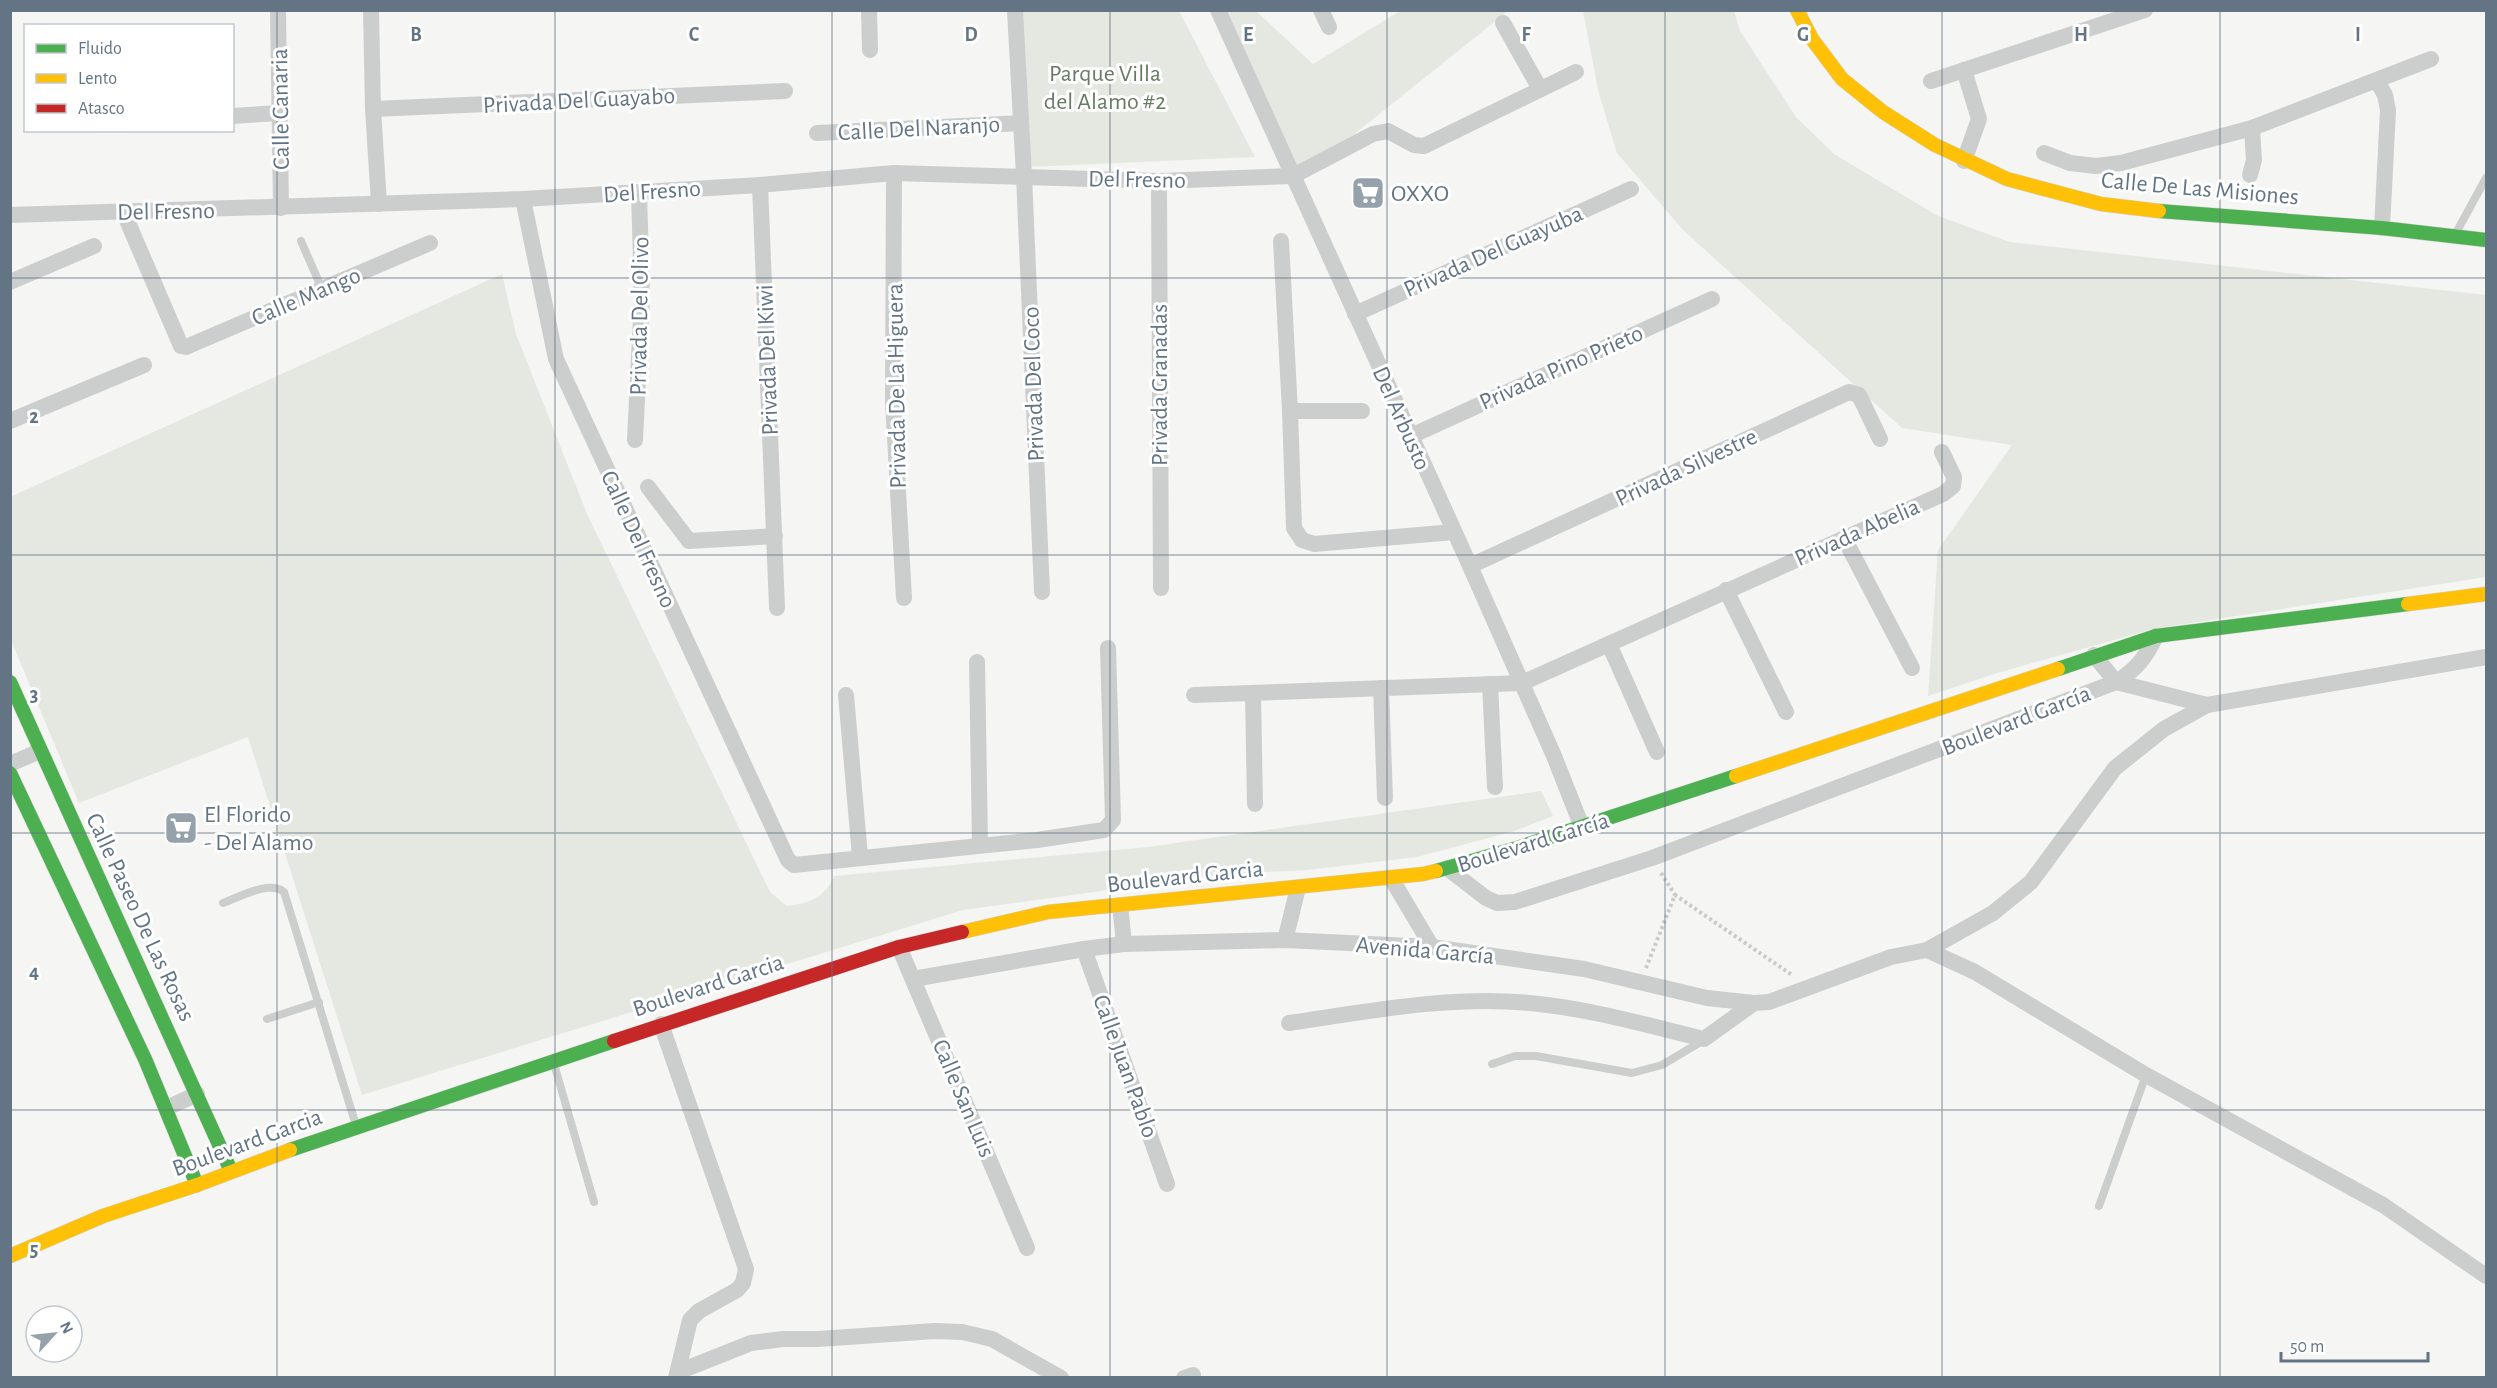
<svg xmlns="http://www.w3.org/2000/svg" width="2497" height="1388" font-family="'Alegreya Sans',sans-serif">
<style>
.green{fill:#e4e8e1}
.lines{fill:none;stroke-linecap:round;stroke-linejoin:round}
.fast-casing{stroke:#d1d3d3;stroke-width:15}
.slow-casing{stroke:#d1d3d3;stroke-width:15}
.jam-casing{stroke:#d1d3d3;stroke-width:15}
.path{stroke:#cacacb;stroke-width:4;stroke-dasharray:3 3;stroke-linecap:butt}
.lane{stroke:#cccece;stroke-width:8}
.street{stroke:#cccece;stroke-width:16}
.fast{stroke:#4caf50;stroke-width:14}
.slow{stroke:#ffc107;stroke-width:14}
.jam{stroke:#c62828;stroke-width:14}
.grid{fill:none;stroke:#637584;stroke-width:1.5;stroke-opacity:0.55}
.labels{text-anchor:middle;stroke-width:6;stroke-linejoin:round;paint-order:stroke}
.park-label{font-size:24px;fill:#677b62;stroke:#fff}
.street-label{font-size:24px;fill:#637584;stroke:#fff}
.poi-label{font-size:24px;fill:#637584;stroke:#fff;text-anchor:start}
.grid-label{font-size:20px;text-anchor:middle;font-weight:bold;fill:#637584;stroke:#fff;stroke-width:6;stroke-linejoin:round;paint-order:stroke}
</style>
<rect width="100%" height="100%" fill="#f5f5f3"/>
<g class="green">
<path d="M1023,11H1179L1255,157L1027,167Z"/>
<path d="M1218,11H1256L1313,64L1400,11H1508L1317,164L1293,176Z"/>
<path d="M1583,11H1734L1740,31L1796,117L1834,154L1938,216L2010,242L2486,295V577L2153,629L1997,673L1928,696L1938,550L2012,445L1902,428L1683,230L1617,153L1598,90Z"/>
<path d="M502,274L516,334L587,514L766,884L771,893L787,906C808,904 826,897 834,876L1148,847L1541,791L1553,816L1514,831L1417,857L1307,870L1224,874L963,910L362,1095L248,737L79,803L11,640L10,497Z"/>
</g>
<g class="lines">
<g class="fast-casing">
<g id="fast">
<path d="M2159,211L2382,228L2486,240"/>
<path d="M2058,669L2156,636L2408,604"/>
<path d="M10,682L231,1171"/>
<path d="M10,773L145,1059L197,1185"/>
<path d="M1436,871L1514,849L1736,776"/>
<path d="M290,1150L614,1041"/>
</g>
</g>
<g class="slow-casing">
<g id="slow">
<path d="M1797,10L1812,39L1842,79L1883,112L1935,145L2007,179L2101,204L2159,211"/>
<path d="M2408,604L2486,594"/>
<path d="M1736,776L2058,669"/>
<path d="M962,932L1048,912L1423,874L1436,871"/>
<path d="M10,1256L103,1216L197,1185L290,1150"/>
</g>
</g>
<g class="jam-casing">
<path id="jam" d="M614,1041L899,947L962,932"/>
</g>
<g class="path">
<path d="M1661,873L1675,895"/>
<path d="M1646,968L1675,895L1792,975"/>
</g>
<g class="lane">
<path d="M2456,233L2486,178"/>
<path d="M301,241L322,289"/>
<path d="M223,903C240,897 269,880 284,892L355,1122"/>
<path d="M267,1019L319,1002"/>
<path d="M554,1064L594,1202"/>
<path d="M1492,1064L1515,1056H1536L1632,1073L1662,1065L1704,1040"/>
<path d="M2099,1206L2146,1075"/>
</g>
<g class="street">
<path d="M278,10L281,208"/>
<path d="M371,10L373,109L379,204"/>
<path d="M869,10L870,50"/>
<path d="M1015,10L1024,176L1042,592"/>
<path d="M1218,10L1470,566L1554,756L1582,827"/>
<path d="M1321,10L1329,27"/>
<path d="M1503,23L1540,89"/>
<path d="M1964,70L1979,119L1964,161"/>
<path d="M1931,81L2145,10"/>
<path d="M2377,81L2385,95L2388,110L2382,228"/>
<path d="M373,109L785,91"/>
<path d="M232,116L279,113"/>
<path d="M817,133L1021,123"/>
<path d="M2044,153L2070,163L2096,166L2121,163L2252,128L2431,59"/>
<path d="M894,173L893,401L904,598"/>
<path d="M2250,175L2254,160L2252,128"/>
<path d="M1159,181L1161,588"/>
<path d="M760,185L777,608"/>
<path d="M523,199L556,359L788,860L794,865L1037,840L1104,830L1113,820L1108,648"/>
<path d="M123,211L181,346L186,347L430,243"/>
<path d="M10,215L523,199L760,185L894,173L1159,181L1293,176L1373,134L1388,131L1414,145L1424,146L1576,72"/>
<path d="M1281,241L1290,411L1294,528L1302,540L1314,544L1454,532"/>
<path d="M10,282L94,246"/>
<path d="M1355,314L1631,189"/>
<path d="M1290,411H1362"/>
<path d="M10,421L144,365"/>
<path d="M1411,436L1712,299"/>
<path d="M635,440L642,297L639,192"/>
<path d="M648,487L689,541L775,536"/>
<path d="M1844,538L1912,668"/>
<path d="M1470,566L1849,392L1859,395L1880,439"/>
<path d="M1726,590L1786,712"/>
<path d="M1609,644L1657,752"/>
<path d="M2094,655L2116,682L2207,705"/>
<path d="M977,662L980,845"/>
<path d="M1490,684L1495,787"/>
<path d="M1381,688L1385,798"/>
<path d="M1253,693L1255,804"/>
<path d="M846,695L860,857"/>
<path d="M1194,695L1522,683L1943,494L1953,486L1954,477L1942,452"/>
<path d="M10,764L40,751"/>
<path d="M1447,868L1486,898L1497,903L1515,902L1652,858L2116,682C2136,670 2146,657 2156,636"/>
<path d="M1391,878L1432,947"/>
<path d="M1120,905L1124,944"/>
<path d="M1285,940L1298,888"/>
<path d="M899,947L1027,1248"/>
<path d="M1084,949L1167,1184"/>
<path d="M1927,950L1975,972L2146,1075L2383,1205L2486,1276"/>
<path d="M913,979L1084,949L1124,944L1285,940L1432,947L1584,969L1707,998L1754,1003L1769,1002L1891,957L1927,950L1993,913L2031,882L2115,768L2164,729L2207,705L2486,657"/>
<path d="M1289,1023C1370,1011 1458,994 1539,1004C1595,1010 1650,1026 1704,1039L1754,1003"/>
<path d="M661,1024L746,1269L743,1283L737,1290L699,1311L690,1320L676,1378"/>
<path d="M167,1108L197,1094"/>
<path d="M678,1372L751,1343L783,1339H818L935,1331L962,1332L992,1339L1061,1378"/>
<path d="M1184,1378L1193,1375"/>
</g>
<use href="#fast" class="fast"/>
<use href="#slow" class="slow"/>
<use href="#jam" class="jam"/>
</g>
<path class="grid" d="M277,10V1378M555,10V1378M832,10V1378M1110,10V1378M1387,10V1378M1665,10V1378M1942,10V1378M2220,10V1378M10,278H2486M10,555H2486M10,833H2486M10,1110H2486"/>
<defs>
<g id="supermarket-square" transform="scale(1.725)"><rect x="-9" y="-9" width="18" height="18" rx="4" fill="#96a2ab" stroke="#fff"/><path d="M-6-5.5h2.5l.6 2H6L4.5 2H-2.5L-4.4-4H-6ZM-1.5 3.2a1.3 1.3 0 1 0 .1 0ZM3 3.2a1.3 1.3 0 1 0 .1 0Z" fill="#fff"/></g>
</defs>
<g fill-rule="evenodd">
<use href="#supermarket-square" x="1368" y="193"/>
<use href="#supermarket-square" x="181" y="828"/>
</g>
<g class="labels">
<g class="park-label">
<text x="1105" y="81">Parque Villa<tspan x="1105" dy="28">del Alamo #2</tspan></text>
</g>
<g class="street-label">
<text transform="translate(579 100) rotate(-3)" y="8">Privada Del Guayabo</text>
<text transform="translate(280 109) rotate(-91)" y="8">Calle Canaria</text>
<text transform="translate(919 128) rotate(-3)" y="8">Calle Del Naranjo</text>
<text transform="translate(1137 179) rotate(1)" y="8">Del Fresno</text>
<text transform="translate(2200 188) rotate(5)" y="8">Calle De Las Misiones</text>
<text transform="translate(652 191) rotate(-4)" y="8">Del Fresno</text>
<text transform="translate(166 211) rotate(-1)" y="8">Del Fresno</text>
<text transform="translate(1493 251) rotate(-24)" y="8">Privada Del Guayuba</text>
<text transform="translate(306 296) rotate(-23)" y="8">Calle Mango</text>
<text transform="translate(639 316) rotate(-89)" y="8">Privada Del Olivo</text>
<text transform="translate(767 360) rotate(-92)" y="8">Privada Del Kiwi</text>
<text transform="translate(1561 367) rotate(-24)" y="8">Privada Pino Prieto</text>
<text transform="translate(1033 384) rotate(-92)" y="8">Privada Del Coco</text>
<text transform="translate(1159 385) rotate(-90)" y="8">Privada Granadas</text>
<text transform="translate(896 386) rotate(-91)" y="8">Privada De La Higuera</text>
<text transform="translate(1402 418) rotate(66)" y="8">Del Arbusto</text>
<text transform="translate(1686 467) rotate(-25)" y="8">Privada Silvestre</text>
<text transform="translate(1857 532) rotate(-24)" y="8">Privada Abelia</text>
<text transform="translate(639 539) rotate(65)" y="8">Calle Del Fresno</text>
<text transform="translate(2016 720) rotate(-21)" y="8">Boulevard García</text>
<text transform="translate(1533 842) rotate(-17)" y="8">Boulevard García</text>
<text transform="translate(1185 876) rotate(-6)" y="8">Boulevard Garcia</text>
<text transform="translate(141 917) rotate(65)" y="8">Calle Paseo De Las Rosas</text>
<text transform="translate(1425 950) rotate(5)" y="8">Avenida García</text>
<text transform="translate(708 985) rotate(-18)" y="8">Boulevard Garcia</text>
<text transform="translate(1126 1066) rotate(70)" y="8">Calle Juan Pablo</text>
<text transform="translate(964 1098) rotate(67)" y="8">Calle San Luis</text>
<text transform="translate(247 1142) rotate(-20)" y="8">Boulevard Garcia</text>
</g>
<g class="poi-label">
<text x="1391" y="201">OXXO</text>
<text x="204" y="822">El Florido<tspan x="204" dy="28">- Del Alamo</tspan></text>
</g>
</g>
<g class="grid-label">
<text x="416" y="41">B</text>
<text x="694" y="41">C</text>
<text x="971" y="41">D</text>
<text x="1248" y="41">E</text>
<text x="1526" y="41">F</text>
<text x="1803" y="41">G</text>
<text x="2081" y="41">H</text>
<text x="2358" y="41">I</text>
<text x="34" y="423">2</text>
<text x="34" y="701">3</text>
<text x="34" y="978">4</text>
<text x="34" y="1256">5</text>
</g>
<rect width="2497" height="1388" fill="none" stroke="#637584" stroke-width="24"/>
<rect x="24" y="24" width="210" height="108" fill="#ffffff" stroke="#c1c8ce" stroke-width="1.5"/>
<rect x="36" y="44" width="30" height="9" fill="#4caf50" stroke="#c1c8ce" stroke-width="1.5"/>
<text x="78" y="54" font-size="18" fill="#637584">Fluido</text>
<rect x="36" y="74" width="30" height="9" fill="#ffc107" stroke="#c1c8ce" stroke-width="1.5"/>
<text x="78" y="84" font-size="18" fill="#637584">Lento</text>
<rect x="36" y="104" width="30" height="9" fill="#c62828" stroke="#c1c8ce" stroke-width="1.5"/>
<text x="78" y="114" font-size="18" fill="#637584">Atasco</text>
<g transform="translate(54 1334) rotate(63)"><circle r="28" fill="#ffffff" stroke="#c1c8ce" stroke-width="1.5"/>
<path d="M0-4.5L10 22L0 15L-10 22Z" fill="#96a2ab"/>
<text y="-9" font-size="16" font-weight="bold" text-anchor="middle" fill="#637584">N</text>
</g>
<path d="M2281 1352v9h147v-9" fill="none" stroke="#637584" stroke-width="3"/>
<text x="2290" y="1352" font-size="18" fill="#637584" stroke="#ffffff" stroke-width="4.5" paint-order="stroke">50 m</text>
</svg>
